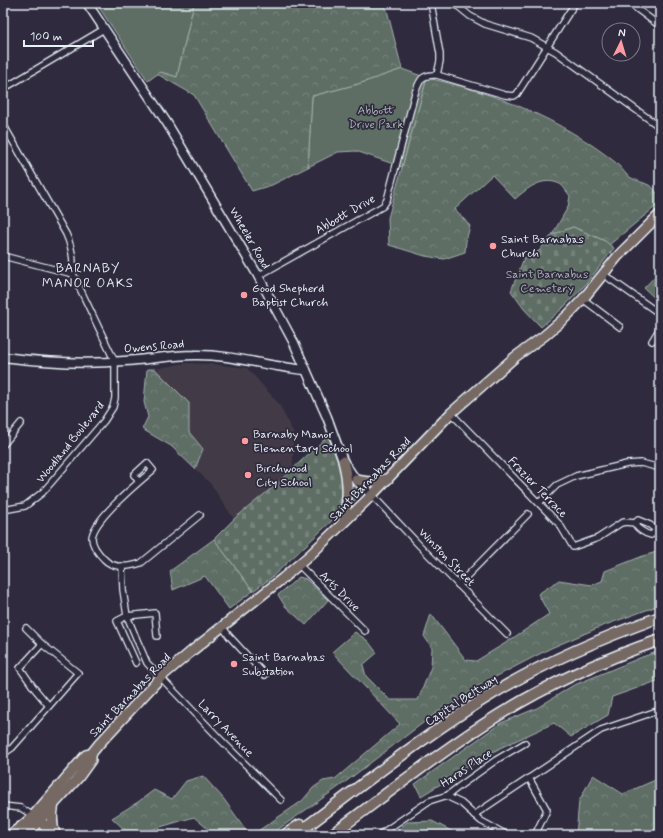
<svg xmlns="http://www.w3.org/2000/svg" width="663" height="838" font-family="Mynerve,sans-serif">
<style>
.built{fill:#423a46}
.green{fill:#5e6e65;stroke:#a3b0ae}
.forest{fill:url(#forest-crowns);stroke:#a3b0ae}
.cemetery{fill:url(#cemetery-stones);stroke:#a3b0ae}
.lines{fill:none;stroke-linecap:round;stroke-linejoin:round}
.street-casing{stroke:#e8f1f8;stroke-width:8}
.secondary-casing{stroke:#e8f1f8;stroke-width:11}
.primary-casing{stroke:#e8f1f8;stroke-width:12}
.highway-casing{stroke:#e8f1f8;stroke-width:13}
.street{stroke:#2f2a3d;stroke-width:5.5}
.secondary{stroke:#2f2a3d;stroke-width:8}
.primary{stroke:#766964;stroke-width:9}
.highway{stroke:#766964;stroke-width:10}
.poi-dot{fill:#ff9aa2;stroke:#2f2a3d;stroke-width:1.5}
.labels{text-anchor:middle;stroke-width:3.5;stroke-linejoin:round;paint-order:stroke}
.park-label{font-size:12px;fill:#aab6b6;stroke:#2f2a3d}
.street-label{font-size:12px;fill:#e8f1f8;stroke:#2f2a3d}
.poi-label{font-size:12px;fill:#e8f1f8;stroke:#2f2a3d;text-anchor:start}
.neighbourhood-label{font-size:13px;letter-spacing:1px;fill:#e8f1f8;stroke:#2f2a3d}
</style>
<defs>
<pattern id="forest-crowns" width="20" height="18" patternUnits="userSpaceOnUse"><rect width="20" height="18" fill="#5e6e65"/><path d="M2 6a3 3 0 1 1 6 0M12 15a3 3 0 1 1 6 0" fill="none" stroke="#75837c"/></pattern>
<pattern id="cemetery-stones" width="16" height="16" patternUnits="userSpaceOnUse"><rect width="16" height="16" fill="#5e6e65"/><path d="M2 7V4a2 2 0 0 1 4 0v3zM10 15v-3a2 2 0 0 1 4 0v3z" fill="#75837c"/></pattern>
</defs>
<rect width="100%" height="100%" fill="#2f2a3d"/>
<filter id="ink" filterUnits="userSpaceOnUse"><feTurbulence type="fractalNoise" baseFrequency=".025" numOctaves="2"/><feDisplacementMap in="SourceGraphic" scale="8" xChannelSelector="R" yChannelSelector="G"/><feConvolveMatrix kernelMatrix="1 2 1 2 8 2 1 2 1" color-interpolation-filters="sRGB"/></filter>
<g filter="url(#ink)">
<path class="built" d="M186,363L211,364L247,368L279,404L293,432V468L273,487L234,519L210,483L195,469L203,449L189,432V403L155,369Z"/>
<g class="green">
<path d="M96,3H194L177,77L160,72L148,81Z"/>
<path d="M402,69L427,78L402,167L356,151L338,152L308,167L312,96L358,84Z"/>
<path d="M349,477L363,492L352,503H351Z"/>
</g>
<g class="forest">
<path d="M194,3H383L387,10L402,69L358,84L312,96L308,167L272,185L252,191L194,95L157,74L160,72L177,77Z"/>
<path d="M427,78C494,92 561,119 615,162C620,166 623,171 627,175C634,181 645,182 652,187C655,190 657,194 660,196V203L609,245L605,241L573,227L552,235L568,207L570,196C567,192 563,186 560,184C542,176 528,188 515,199L492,175L455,209L470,226L466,241L465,252L444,259L425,256L389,245L388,218Z"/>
<path d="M660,271V303L644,288Z"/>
<path d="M147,369H155L189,403V432L203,449L195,469L171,446L142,429L148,417L144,402Z"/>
<path d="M214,539L253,591L229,609L205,576L173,590L170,571Z"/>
<path d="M660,551V605L600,627L551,648L478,686L446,710H440L340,786L270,835H213L209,830L194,817L147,831H126L112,818L138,802L154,790L172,799L186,781L203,776L223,798L246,830L252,835L302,801L313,788L323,781L335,779L400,724L332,652L355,632L368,641L377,653L363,665L366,676L390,700H418L431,667L432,648L424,636L431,614L466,660L476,661L504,644L549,614L538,594L559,580L592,585L602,581L605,571L643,556Z"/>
<path d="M299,577L306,579L328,600L306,625L285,606L278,595Z"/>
<path d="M660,651V680L612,697L608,715L571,737L554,723L500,748L421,796L415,784L501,723L537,708L572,686L642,657Z"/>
<path d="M593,775L623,794L660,778V835H576L579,801Z"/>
<path d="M432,821L459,835H392L407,822Z"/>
</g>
<g class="cemetery">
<path d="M573,227L605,241L614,248L586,284L563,308L541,327L524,309L511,291L524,258L539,251L552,235Z"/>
<path d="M328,436C337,460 350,487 340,513L271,578L253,591L214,539L234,519L273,487Z"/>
</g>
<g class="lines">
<g class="street-casing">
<g id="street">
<path d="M431,3L440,54V61L437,75"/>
<path d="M454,3L470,16L485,24L531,38L556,52L660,127"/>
<path d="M629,3L660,26"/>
<path d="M3,89L104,29"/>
<path d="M3,124L66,234C72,247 74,260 73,274L115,362V398L113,407L104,421L43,492L25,506L3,510"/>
<path d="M3,256L73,274"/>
<path d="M603,274L660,314"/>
<path d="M258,276L383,206L387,200L415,93C420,80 421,74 437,75L505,95L514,96L517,94L575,3"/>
<path d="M583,299L620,327"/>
<path d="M652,341L660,328"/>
<path d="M451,413L560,525L573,547L598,538L621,523L625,522L635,523"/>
<path d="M3,445L21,423"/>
<path d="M139,482L134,475L147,463L153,470C139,482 93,519 92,538C92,546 98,553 104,559C113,569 129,567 141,563L200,515"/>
<path d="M372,495L420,546L507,634"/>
<path d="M539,503L557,485L576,476L627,464L641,463L660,468"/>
<path d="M638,520L650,525L655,529V532L651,535C645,534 636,528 635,523Z"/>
<path d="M299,565L365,631"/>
<path d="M122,566L123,590L127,616L137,640L147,663L219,738L281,800"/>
<path d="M458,585L528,514"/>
<path d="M222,626L229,636L265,675"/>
<path d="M42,644L20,668L34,688L49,706"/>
<path d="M136,663L117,621L127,616L155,613L157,636"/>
<path d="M3,754L12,748L78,673L42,644L26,628"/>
<path d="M529,778L547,810L535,835"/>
<path d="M446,796L461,803L481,821L507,835"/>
<path d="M3,806L21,808L35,817"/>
<path d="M474,815L601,730L660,710"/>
<path d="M379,835L429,801L448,795L461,785L496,760L525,743"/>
</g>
</g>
<g class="secondary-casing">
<g id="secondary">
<path d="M87,3L167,123L257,274L294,343L327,417L343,461L356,480L372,495"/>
<path d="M3,357C43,362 84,365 124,361C148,360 171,355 194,355C232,354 268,367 306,370"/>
</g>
</g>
<g class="primary-casing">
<g id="primary">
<path d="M343,461C349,483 349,501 343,522"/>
<path d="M356,480L369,482L388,479"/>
<path d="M18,830L33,816L86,755L91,754"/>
<path d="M26,835L78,778L91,760V754L99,744L161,677L193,650L283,578L310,555L372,495L451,413L515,357L544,336L567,316L583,299L618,256L660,214"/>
</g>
</g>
<g class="highway-casing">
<g id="highway">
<path d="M53,806C51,817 51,825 55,835"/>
<path d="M40,821L54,835"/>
<path d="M11,835L24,825"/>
<path d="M285,835L300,825"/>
<path d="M295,835C361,786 427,733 497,691C549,660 604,637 660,617"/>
<path d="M331,835C381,798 431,759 483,725C538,689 598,661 660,640"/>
</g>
</g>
<use href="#street" class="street"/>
<use href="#secondary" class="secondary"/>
<use href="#primary" class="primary"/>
<use href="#highway" class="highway"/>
</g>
</g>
<g class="poi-dot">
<circle cx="493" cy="246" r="4"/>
<circle cx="244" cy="295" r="4"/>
<circle cx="245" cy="441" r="4"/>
<circle cx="248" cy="475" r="4"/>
<circle cx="234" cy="664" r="4"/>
</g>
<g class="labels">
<g class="park-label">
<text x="376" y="114">Abbott<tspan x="376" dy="14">Drive Park</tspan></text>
<text x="547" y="278">Saint Barnabus<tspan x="547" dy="14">Cemetery</tspan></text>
</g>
<g class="street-label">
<text transform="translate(345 214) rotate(-30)" y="4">Abbott Drive</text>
<text transform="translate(250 238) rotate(60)" y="4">Wheeler Road</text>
<text transform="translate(154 346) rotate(-5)" y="4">Owens Road</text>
<text transform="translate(70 442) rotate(-51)" y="4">Woodland Boulevard</text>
<text transform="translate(370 479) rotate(-46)" y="4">Saint Barnabas Road</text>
<text transform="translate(538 487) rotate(46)" y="4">Frazier Terrace</text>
<text transform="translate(447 557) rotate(46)" y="4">Winston Street</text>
<text transform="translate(340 591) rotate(45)" y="4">Arts Drive</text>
<text transform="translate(130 695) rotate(-46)" y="4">Saint Barnabas Road</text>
<text transform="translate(461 700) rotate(-33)" y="4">Capital Beltway</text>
<text transform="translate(226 728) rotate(46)" y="4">Larry Avenue</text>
<text transform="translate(466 768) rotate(-34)" y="4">Haras Place</text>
</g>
<g class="poi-label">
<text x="501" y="243">Saint Barnabas<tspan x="501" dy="14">Church</tspan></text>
<text x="252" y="292">Good Shepherd<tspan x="252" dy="14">Baptist Church</tspan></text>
<text x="253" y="438">Barnaby Manor<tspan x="253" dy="14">Elementary School</tspan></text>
<text x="256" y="472">Birchwood<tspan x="256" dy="14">City School</tspan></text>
<text x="242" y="661">Saint Barnabas<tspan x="242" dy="14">Substation</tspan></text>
</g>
<g class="neighbourhood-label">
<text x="88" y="272">BARNABY<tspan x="88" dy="15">MANOR OAKS</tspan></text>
</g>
</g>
<rect width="663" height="838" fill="none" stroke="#2f2a3d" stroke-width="16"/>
<rect x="8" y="8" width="647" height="822" fill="none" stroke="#e8f1f8" stroke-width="1.5" filter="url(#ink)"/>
<g transform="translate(621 42) rotate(5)"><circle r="19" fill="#2f2a3d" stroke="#797a88"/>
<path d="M0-3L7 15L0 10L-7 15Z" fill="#ff9aa2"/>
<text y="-6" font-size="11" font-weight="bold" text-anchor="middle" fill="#e8f1f8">N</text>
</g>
<path d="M24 40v6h69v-6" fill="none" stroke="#e8f1f8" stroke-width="2"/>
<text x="30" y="40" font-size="12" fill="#e8f1f8" stroke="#2f2a3d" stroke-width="3" paint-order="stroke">100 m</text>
</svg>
